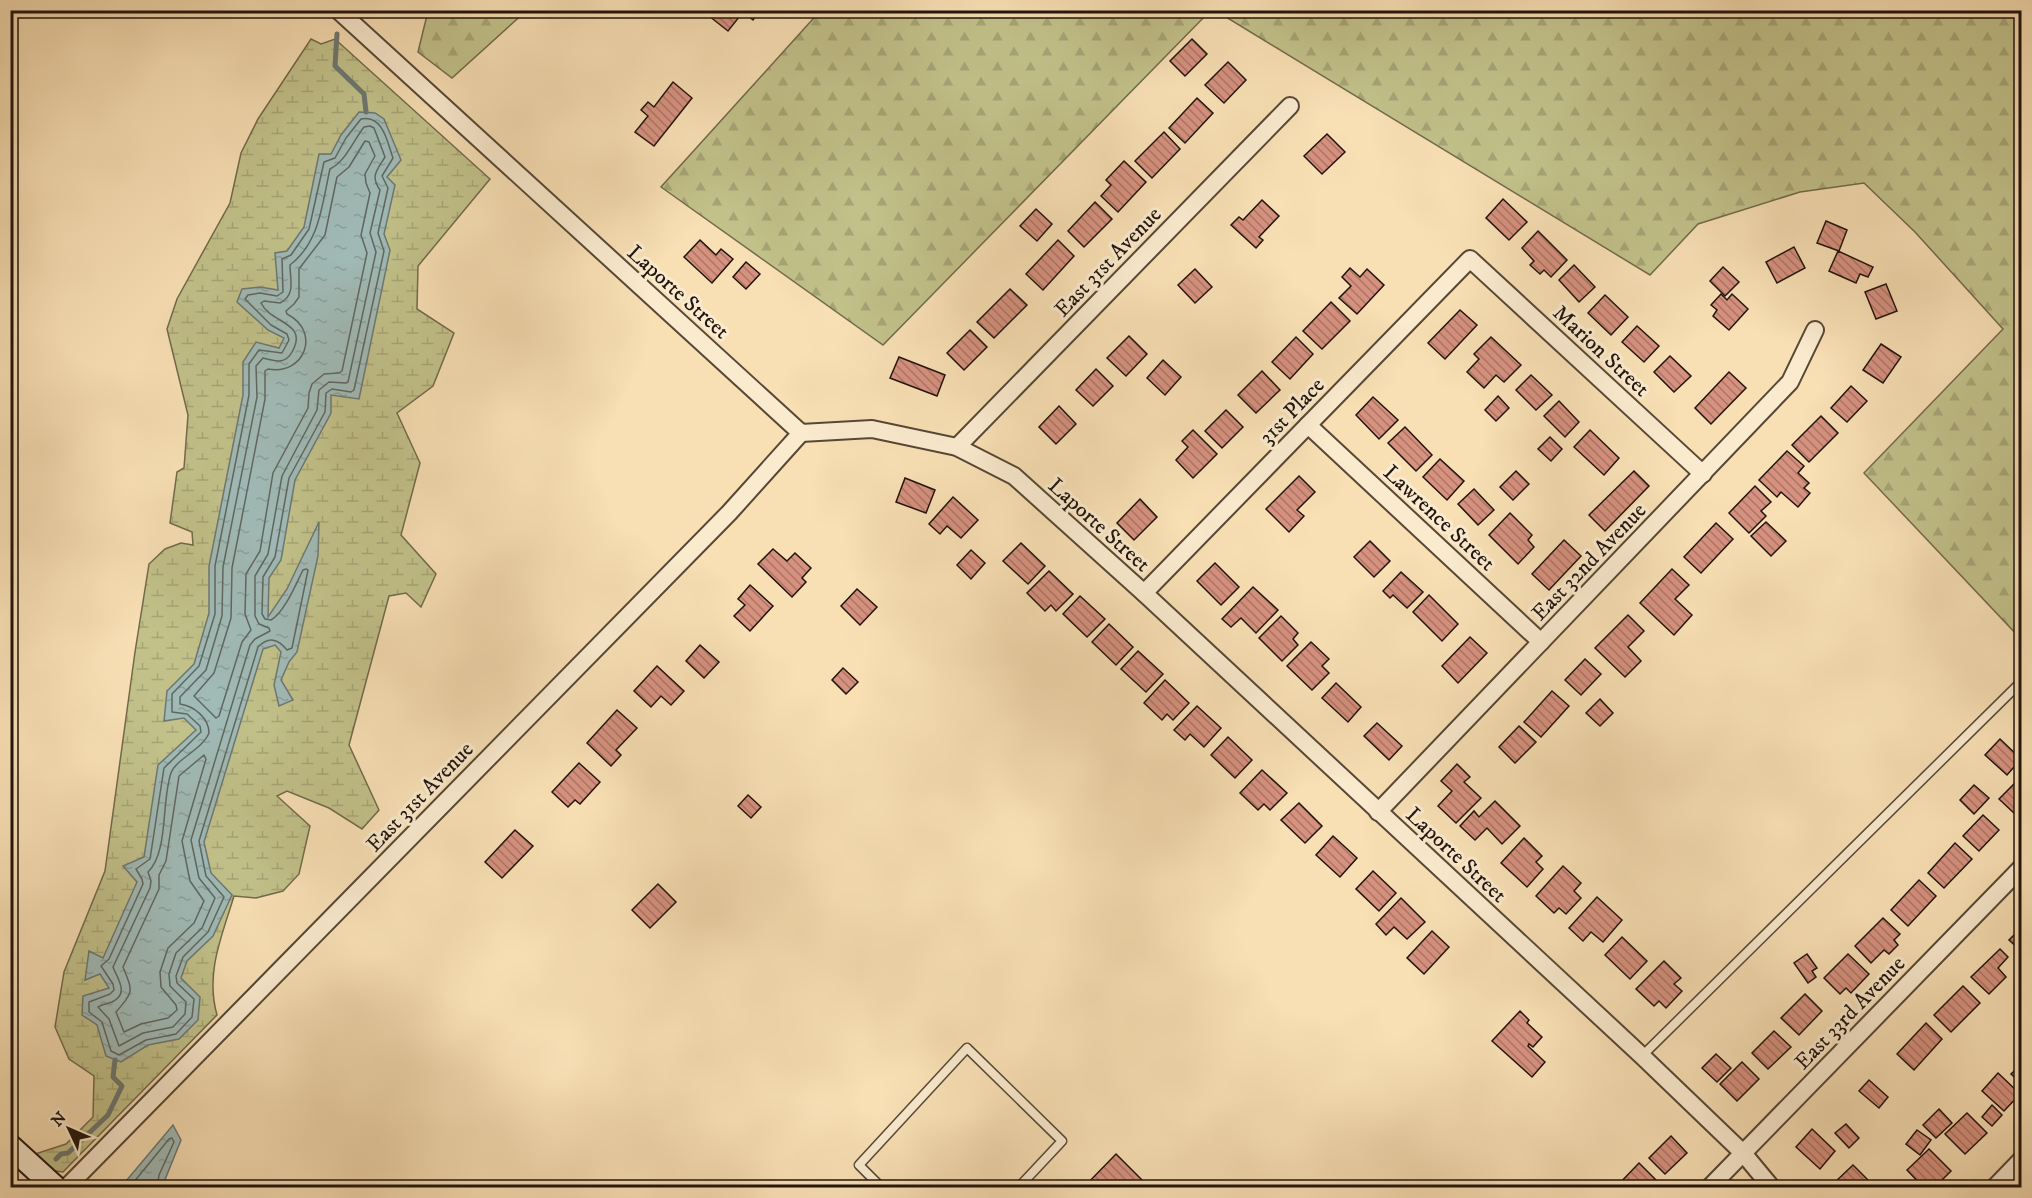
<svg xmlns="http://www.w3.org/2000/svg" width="2032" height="1198" font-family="'IM FELL DW Pica',serif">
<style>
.forest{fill:url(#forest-firs);stroke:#726a4b;stroke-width:1.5}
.wetland{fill:url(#wetland-marsh);stroke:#726a4b;stroke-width:1.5}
.water{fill:url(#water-ripples);stroke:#6d7872;stroke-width:1.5}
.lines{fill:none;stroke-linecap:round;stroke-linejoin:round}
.shore{stroke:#606761;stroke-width:1.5}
.stream{stroke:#6d7872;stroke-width:5}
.building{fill:url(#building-back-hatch);stroke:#21140c;stroke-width:1.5}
.lane-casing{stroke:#574736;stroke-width:11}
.street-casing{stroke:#574736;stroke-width:20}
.secondary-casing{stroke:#21140c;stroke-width:26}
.lane{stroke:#faeace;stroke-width:8}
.street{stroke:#faeace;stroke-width:16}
.secondary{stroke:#faeace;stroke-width:22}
.labels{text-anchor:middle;stroke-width:6;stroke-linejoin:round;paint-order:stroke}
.street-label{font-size:22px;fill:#21140c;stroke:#faeace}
</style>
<defs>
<pattern id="forest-firs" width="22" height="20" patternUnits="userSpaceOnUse" patternTransform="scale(1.5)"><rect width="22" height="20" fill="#c2c18a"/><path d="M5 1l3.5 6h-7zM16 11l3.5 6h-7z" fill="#a6a576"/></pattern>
<pattern id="wetland-marsh" width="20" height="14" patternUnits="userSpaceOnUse" patternTransform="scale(1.5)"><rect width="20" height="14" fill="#c2c18a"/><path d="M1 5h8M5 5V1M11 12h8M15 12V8" fill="none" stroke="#a6a576"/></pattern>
<pattern id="water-ripples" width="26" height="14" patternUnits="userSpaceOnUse" patternTransform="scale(1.5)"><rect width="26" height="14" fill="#a0bab6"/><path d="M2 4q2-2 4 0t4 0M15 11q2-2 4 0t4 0" fill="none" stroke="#8a9f9b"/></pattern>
<pattern id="building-back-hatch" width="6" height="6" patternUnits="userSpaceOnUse" patternTransform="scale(1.5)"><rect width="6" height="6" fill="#d6917f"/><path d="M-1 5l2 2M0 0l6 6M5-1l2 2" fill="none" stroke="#ad7566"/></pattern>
</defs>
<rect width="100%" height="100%" fill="#f8dfb4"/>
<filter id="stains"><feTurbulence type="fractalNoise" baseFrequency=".00333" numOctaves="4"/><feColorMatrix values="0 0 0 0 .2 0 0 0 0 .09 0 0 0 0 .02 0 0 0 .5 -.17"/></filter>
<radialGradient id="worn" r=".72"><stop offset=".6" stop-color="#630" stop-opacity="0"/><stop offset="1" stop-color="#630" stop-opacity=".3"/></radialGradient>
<g class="forest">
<path d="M821,10H1210V11L883,345L661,187Z"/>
<path d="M428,11V10L526,11L452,78L418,52Z"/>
<path d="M1216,11H2021V639L1864,473L2003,329L1915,232L1864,183L1800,192L1698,224L1650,275Z"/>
</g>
<path class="wetland" d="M311,39L321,44L335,39L490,179L418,266L417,309L454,333L433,386L397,413L420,463L401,535L436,574L421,607L406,593L389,596L349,745L379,810L362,829L329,808L287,791L277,796L310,826L299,874L283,891L256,898L234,896C222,936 205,973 217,1015L63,1172L48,1170L29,1156L66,1144L93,1117L94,1076L69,1059L55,1027L64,972L105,871L135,652L149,564L165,549L181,543L193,545L192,532L170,523L177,472L184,468L188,415L167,329L177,299L230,203L241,153L258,119Z"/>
<g class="water">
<path d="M359,112L375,113L384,119L401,160L387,177L395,185L384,234L390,250L359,399L331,395V413L295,480L281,560L269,578L268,617L287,589L319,522L318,556L297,652L289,662L281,680L293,700L279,706L274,685L281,652L275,645L263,649L204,842L211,873L232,895L213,936L187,961L181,978L200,997L198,1020L179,1039L148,1045L121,1062L106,1056L97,1025L82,1015L83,996L109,988L100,974L85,980L89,951L103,958L137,882L123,866L144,857L158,765L196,730L184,718L164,721L167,691L194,664L209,613V566L243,395V362L256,342L279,348L284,338L268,330L237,302L242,289L260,287L278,290L275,253L287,251L304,227L319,154H331L341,135Z"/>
<path d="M173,1125L181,1140L162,1187H121Z"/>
</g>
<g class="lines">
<g class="shore">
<path d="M361,119C383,115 387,141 393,158L382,176L388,188L378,233L384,251L354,390L351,392L332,389L326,393L325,412L289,478L275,557L263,577L262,614L265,619L271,620C284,613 296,584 303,570L306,569L308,570L292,648L287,650C278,639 269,636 258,647L199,841L206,876L224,897L208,932L183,957L176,976L177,983L194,999L192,1017L176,1034L146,1040L119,1055L111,1051L102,1022L89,1012V1002L110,994L114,990L113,984L101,966L109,959L143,884L142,879L136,869L150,859L164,768L201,732L200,726L187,714L172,712V694L199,666L215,614V566L249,395V364L259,350L282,353L289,340L287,334L271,325L245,299L248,295L260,293L277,296L283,292L282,259L291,255L309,229L324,162L335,158L346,138Z"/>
<path d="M370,126L374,128L385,157C377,170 370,176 380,190L370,233L376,252L348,382L346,383L329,382L319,390L317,410L282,476L268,554L255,576V616L259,624L269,628L270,631L255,639L250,645L191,840L199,878L215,898L202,928L176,953L169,974L170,986L186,1002L185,1014L173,1027L143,1033L119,1046L109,1019L98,1007C102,1004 107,1004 112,1002C130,994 117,978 113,967L150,888L151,881L148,872C169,851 161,802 171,773C176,759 202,750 209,733C209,718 194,706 180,704V697L206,670L222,616L223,567L257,397L256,366L263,358C274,361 285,365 292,352C309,322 271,324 261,303L264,301L280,303C296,295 290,280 290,265C320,242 322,204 330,169C346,161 353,141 364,127Z"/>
<path d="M365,141L369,142L375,156L365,174L366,183L370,193L361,235L367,253L342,371L339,373L324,374L312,384L309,393L308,408L273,473L260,551L246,574L245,614L251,630L242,642L219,716L216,718L194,696L214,673L231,618L232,568L265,399V371L268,369C304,376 322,332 287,314L286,311L294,304L299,297V269L325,235L337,177L349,167Z"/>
<path d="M204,755L206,759L182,841L190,881L204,901L194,923L168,948L160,972L161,987L176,1005L177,1010L168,1018L141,1024L124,1032L116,1012C134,991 133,992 123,967L159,889V875L166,861L179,776Z"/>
<path d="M129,1188L169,1139L172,1138L174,1142L159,1175L157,1188"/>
</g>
<g class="stream">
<path d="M361,12L363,10"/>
<path d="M337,34L335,66L364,94L366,112"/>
<path d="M56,1159L61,1154L68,1153L108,1115L122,1086L113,1077L115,1060"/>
</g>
</g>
<g class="building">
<path d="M714,10H760L753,20L743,12L728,31L709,16Z"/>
<path d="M1192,39L1207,54L1185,76L1170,61Z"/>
<path d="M1228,62L1246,80L1224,103L1205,85Z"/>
<path d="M673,82L692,98L654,146L635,132L648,116L641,110L648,102L654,107Z"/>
<path d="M1197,98L1213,113L1185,143L1169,128Z"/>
<path d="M1164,132L1180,149L1152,178L1135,161Z"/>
<path d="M1327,134L1345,152L1322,174L1304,156Z"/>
<path d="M1124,161L1146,182L1118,212L1101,196L1111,185L1106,180Z"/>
<path d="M1503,199L1527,222L1509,240L1486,218Z"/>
<path d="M1262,200L1279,216L1259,237L1263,240L1256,248L1231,225L1239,217L1243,220Z"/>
<path d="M1095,202L1112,219L1084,247L1068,231Z"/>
<path d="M1036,209L1052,224L1037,241L1020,226Z"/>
<path d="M1826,221L1847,230L1839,251L1817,243Z"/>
<path d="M1538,231L1567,260L1551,277L1544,270L1540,274L1530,265L1534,261L1522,248Z"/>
<path d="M700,240L716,255L721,249L733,259L712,283L684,257Z"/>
<path d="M1058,240L1074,256L1043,290L1026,274Z"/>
<path d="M1794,247L1805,268L1777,283L1766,262Z"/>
<path d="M1838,251L1873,267L1868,277L1860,274L1856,283L1829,271Z"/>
<path d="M746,262L760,274L746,289L733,277Z"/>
<path d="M1574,265L1595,287L1579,302L1559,280Z"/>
<path d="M1723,267L1739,282L1725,296L1710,281Z"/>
<path d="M1350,268L1360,277L1367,269L1384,285L1357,314L1339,298L1351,286L1342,277Z"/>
<path d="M1195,269L1212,287L1195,303L1178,285Z"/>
<path d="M1886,284L1897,311L1876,319L1865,292Z"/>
<path d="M1010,289L1027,305L994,338L977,322Z"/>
<path d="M1721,294L1727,300L1732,294L1748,309L1729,330L1713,316L1717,310L1711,305Z"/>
<path d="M1605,295L1628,317L1611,335L1588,313Z"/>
<path d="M1331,302L1350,321L1322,349L1303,331Z"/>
<path d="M1460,310L1477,325L1445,359L1428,343Z"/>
<path d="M1637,326L1659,346L1644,362L1622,342Z"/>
<path d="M970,330L987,347L964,370L947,353Z"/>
<path d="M1129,336L1147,354L1126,376L1107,358Z"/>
<path d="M1296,337L1313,354L1290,379L1272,362Z"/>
<path d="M1491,337L1521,365L1504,382L1496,375L1484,388L1467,372L1479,359L1474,354Z"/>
<path d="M1881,344L1901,357L1883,383L1863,370Z"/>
<path d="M1670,356L1691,376L1674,392L1654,372Z"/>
<path d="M899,357L945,375L937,396L890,378Z"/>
<path d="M1163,360L1181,377L1165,395L1147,378Z"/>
<path d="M1096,369L1113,386L1093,406L1076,390Z"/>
<path d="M1262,371L1280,390L1256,413L1238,395Z"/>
<path d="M1729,372L1746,388L1711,424L1695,408Z"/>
<path d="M1531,375L1552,395L1536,410L1516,390Z"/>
<path d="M1851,386L1867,401L1847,422L1831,408Z"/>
<path d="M1498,396L1509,408L1496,421L1485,410Z"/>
<path d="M1373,397L1398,420L1379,439L1356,415Z"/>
<path d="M1559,401L1579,422L1565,437L1544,416Z"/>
<path d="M1059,406L1076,424L1056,444L1039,427Z"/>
<path d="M1226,410L1243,427L1222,448L1205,431Z"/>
<path d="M1821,416L1838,433L1809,462L1792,445Z"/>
<path d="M1405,427L1432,455L1416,471L1388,443Z"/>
<path d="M1193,430L1217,454L1193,478L1176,460L1188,447L1182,441Z"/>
<path d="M1590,430L1619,458L1604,475L1574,447Z"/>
<path d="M1550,437L1562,449L1551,461L1538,449Z"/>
<path d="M1787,451L1804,466L1798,473L1809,483L1804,488L1810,493L1798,507L1781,492L1777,497L1759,480Z"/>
<path d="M1440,459L1464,481L1447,500L1423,477Z"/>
<path d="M1516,471L1529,484L1513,500L1500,487Z"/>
<path d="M1634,471L1649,486L1605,531L1589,515Z"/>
<path d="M1299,476L1315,492L1297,510L1304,516L1289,532L1266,509Z"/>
<path d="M905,478L935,490L926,513L896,502Z"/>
<path d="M1755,486L1771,502L1761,511L1766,516L1749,533L1729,513Z"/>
<path d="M1474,489L1494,510L1478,525L1458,504Z"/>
<path d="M953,497L978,520L961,538L947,526L940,534L929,524Z"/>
<path d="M1140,499L1157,517L1134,540L1117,523Z"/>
<path d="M1510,513L1532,535L1528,540L1534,547L1518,564L1489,535Z"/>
<path d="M1766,522L1786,541L1771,556L1751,536Z"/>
<path d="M1716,523L1733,539L1701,573L1684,557Z"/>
<path d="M1564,540L1581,556L1549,590L1532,574Z"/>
<path d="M1370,541L1390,561L1374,577L1354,557Z"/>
<path d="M1021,543L1045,566L1028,584L1003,561Z"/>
<path d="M773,549L787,561L795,553L811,568L802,578L806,582L792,597L758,564Z"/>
<path d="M971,550L985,563L971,579L957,565Z"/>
<path d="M1215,563L1239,587L1221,605L1197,581Z"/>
<path d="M1672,569L1689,585L1675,599L1692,615L1674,635L1640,603Z"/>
<path d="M1049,571L1073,594L1056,611L1051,605L1045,611L1027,593Z"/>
<path d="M1401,572L1423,592L1407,608L1393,595L1390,598L1383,591Z"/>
<path d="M750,585L773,606L750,631L734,616L745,605L738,599Z"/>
<path d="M1253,587L1278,610L1256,633L1241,618L1231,627L1222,619Z"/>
<path d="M857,589L877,607L860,625L841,606Z"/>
<path d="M1429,595L1458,624L1442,641L1413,612Z"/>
<path d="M1080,596L1105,619L1087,637L1063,614Z"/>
<path d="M1628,615L1644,631L1628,647L1641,661L1625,677L1595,648Z"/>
<path d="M1281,616L1298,633L1293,639L1298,645L1282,661L1259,638Z"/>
<path d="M1109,624L1133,647L1116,665L1092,642Z"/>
<path d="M1470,637L1487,653L1458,683L1442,666Z"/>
<path d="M1311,642L1329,659L1322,666L1329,673L1312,690L1287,666Z"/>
<path d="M700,645L719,662L704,678L686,661Z"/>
<path d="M1138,651L1163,674L1146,692L1121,669Z"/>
<path d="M1585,659L1601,674L1581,695L1565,680Z"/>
<path d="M657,666L684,691L671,705L661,696L651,707L634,691Z"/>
<path d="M843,668L858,682L846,694L832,680Z"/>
<path d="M1165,680L1189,703L1173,720L1167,714L1162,720L1144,703Z"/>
<path d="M1336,683L1361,707L1348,722L1322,698Z"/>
<path d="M1552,691L1569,706L1541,737L1524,722Z"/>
<path d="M1600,699L1613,713L1600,726L1586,713Z"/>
<path d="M1197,706L1221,728L1204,747L1190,734L1185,740L1174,730Z"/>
<path d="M617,710L637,728L616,750L621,755L611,766L587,743Z"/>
<path d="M1377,723L1402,746L1389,760L1364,736Z"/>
<path d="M1519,726L1536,742L1515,763L1499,747Z"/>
<path d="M1228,737L1252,760L1235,778L1211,755Z"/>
<path d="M2000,739L2021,759L2007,775L1985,755Z"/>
<path d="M579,763L600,782L580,804L575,800L568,807L552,792Z"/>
<path d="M1457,764L1470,777L1464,782L1481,798L1456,823L1438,806L1452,791L1441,781Z"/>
<path d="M1262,770L1287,793L1270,810L1264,804L1258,810L1240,793Z"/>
<path d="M2020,778L2022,807L2015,814L1999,799Z"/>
<path d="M1974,785L1989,798L1974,814L1960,800Z"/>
<path d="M748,795L761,807L751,818L738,806Z"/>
<path d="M1495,801L1520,826L1502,844L1487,828L1475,840L1460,826L1474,811L1479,817Z"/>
<path d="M1299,803L1322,826L1305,843L1281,820Z"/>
<path d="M1983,815L1999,830L1979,851L1963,836Z"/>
<path d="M515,830L533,846L502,878L485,862Z"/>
<path d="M1333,836L1357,858L1340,877L1316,855Z"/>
<path d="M1524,838L1542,856L1536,862L1543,869L1527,887L1501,863Z"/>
<path d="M1955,843L1972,859L1944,888L1928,873Z"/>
<path d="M1563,866L1581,883L1574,891L1581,898L1566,914L1559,908L1554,913L1536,896Z"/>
<path d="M1373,871L1396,893L1379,911L1356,889Z"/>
<path d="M1919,880L1936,896L1908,926L1891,910Z"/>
<path d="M658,884L676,902L650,928L632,910Z"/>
<path d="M1597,897L1622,920L1603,942L1591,932L1583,941L1569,928Z"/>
<path d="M1401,898L1425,922L1407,939L1394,927L1386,935L1376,924Z"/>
<path d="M1883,918L1900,934L1894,940L1898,945L1889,954L1884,950L1871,963L1855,946Z"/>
<path d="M2022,927V952L2009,940Z"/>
<path d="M1432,931L1449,947L1424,974L1407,958Z"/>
<path d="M1622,937L1647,961L1630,979L1605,955Z"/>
<path d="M2000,949L2008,957L1998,968L2006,977L1989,994L1971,977Z"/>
<path d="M1807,954L1817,968L1812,971L1816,977L1808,983L1794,963Z"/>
<path d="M1848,954L1869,974L1851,993L1846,988L1840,994L1824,978Z"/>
<path d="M1664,961L1681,978L1674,984L1682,991L1666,1008L1659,1001L1654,1006L1636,989Z"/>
<path d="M1963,986L1980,1003L1951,1032L1934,1015Z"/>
<path d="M1805,994L1822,1011L1799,1035L1781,1018Z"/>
<path d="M1520,1011L1529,1020L1527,1023L1542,1037L1533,1047L1529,1044L1528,1046L1545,1062L1532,1077L1492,1041Z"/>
<path d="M1926,1023L1942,1039L1914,1070L1897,1054Z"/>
<path d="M1774,1031L1791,1047L1768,1069L1752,1053Z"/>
<path d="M1716,1054L1731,1068L1717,1082L1702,1068Z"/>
<path d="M1742,1062L1759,1079L1737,1101L1720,1084Z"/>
<path d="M2022,1064V1084L2011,1074Z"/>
<path d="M1998,1073L2020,1094L2004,1111L1982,1091Z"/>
<path d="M1869,1080L1888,1097L1879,1108L1859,1091Z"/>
<path d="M1992,1105L2002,1115L1992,1126L1982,1117Z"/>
<path d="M1939,1109L1952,1123L1936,1138L1923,1125Z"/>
<path d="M1967,1113L1987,1133L1965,1154L1945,1134Z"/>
<path d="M1846,1124L1859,1138L1849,1148L1835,1133Z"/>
<path d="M1812,1129L1835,1151L1820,1169L1796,1147Z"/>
<path d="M1917,1130L1931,1140L1920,1155L1906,1144Z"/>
<path d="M1671,1136L1687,1153L1665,1174L1649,1158Z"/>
<path d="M1929,1149L1951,1171L1934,1188H1924L1907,1170Z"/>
<path d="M1116,1154L1150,1188H1083Z"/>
<path d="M1639,1163L1656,1180L1649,1188H1619L1617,1186Z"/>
<path d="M1853,1165L1875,1187V1188H1837L1833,1184Z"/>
</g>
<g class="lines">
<g class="lane-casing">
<g id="lane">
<path d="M1642,1056L2022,681"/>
<path d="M882,1188L859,1165L967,1048L1062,1141L1018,1188"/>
</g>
</g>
<g class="street-casing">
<g id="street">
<path d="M338,10L801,433L872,429L957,447L1014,476L1144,593L1642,1056L1743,1153L1772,1188"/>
<path d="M1308,425L1541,642"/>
<path d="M957,447L1290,106"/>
<path d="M1144,593L1470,259L1703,474"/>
<path d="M1378,812L1790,382L1815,330"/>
<path d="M66,1188L729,513L801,433"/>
<path d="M1709,1188L2022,867"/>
<path d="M1994,1188L2022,1159"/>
</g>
</g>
<g class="secondary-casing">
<path id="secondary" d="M10,1146L56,1188"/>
</g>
<use href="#lane" class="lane"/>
<use href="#street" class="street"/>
<use href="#secondary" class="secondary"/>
</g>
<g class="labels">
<g class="street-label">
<text transform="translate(1107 261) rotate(-46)" y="8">East 31st Avenue</text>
<text transform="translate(679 291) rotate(42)" y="8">Laporte Street</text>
<text transform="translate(1602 350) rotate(43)" y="8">Marion Street</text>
<text transform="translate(1291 410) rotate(-46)" y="8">31st Place</text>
<text transform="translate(1440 517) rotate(43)" y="8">Lawrence Street</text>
<text transform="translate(1100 524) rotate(42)" y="8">Laporte Street</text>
<text transform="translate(1588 561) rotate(-46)" y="8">East 32nd Avenue</text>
<text transform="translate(419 796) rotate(-46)" y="8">East 31st Avenue</text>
<text transform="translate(1457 854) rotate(43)" y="8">Laporte Street</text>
<text transform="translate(1849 1012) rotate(-46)" y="8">East 33rd Avenue</text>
</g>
</g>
<rect width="2032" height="1198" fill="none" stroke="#f8dfb4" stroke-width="36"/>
<rect x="12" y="12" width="2008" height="1174" fill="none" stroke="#21140c" stroke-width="3"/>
<rect x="18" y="18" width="1996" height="1162" fill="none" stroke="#21140c" stroke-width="1.5"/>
<g transform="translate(69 1129) rotate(314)" stroke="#faeace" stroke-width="4.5" paint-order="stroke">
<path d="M0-4.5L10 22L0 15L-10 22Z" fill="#21140c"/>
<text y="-9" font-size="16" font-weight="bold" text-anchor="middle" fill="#21140c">N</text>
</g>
<rect width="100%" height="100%" filter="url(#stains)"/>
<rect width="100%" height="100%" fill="url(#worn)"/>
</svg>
